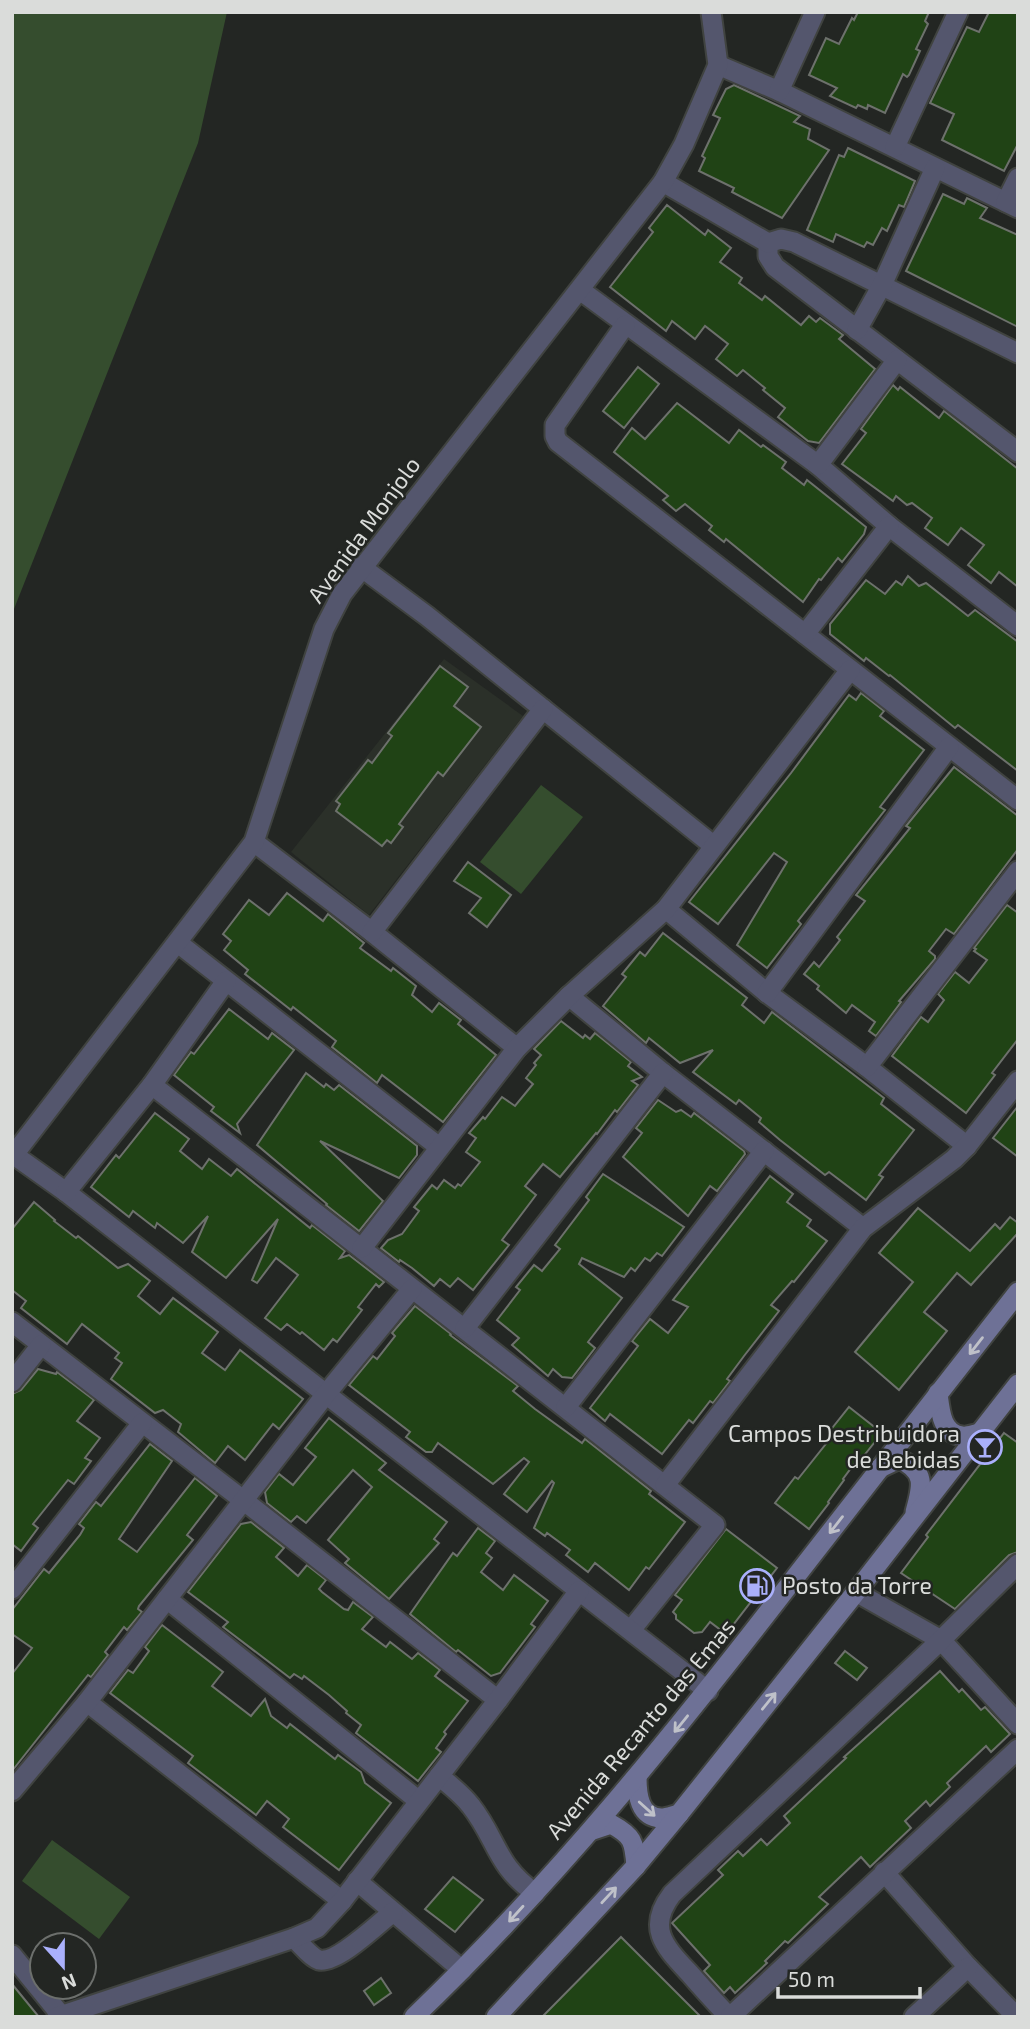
<svg xmlns="http://www.w3.org/2000/svg" width="1030" height="2029" font-family="'Exo 2',sans-serif">
<style>
.built{fill:#2b3029}
.green{fill:#354d2e}
.building{fill:#204315;stroke:#6d716c;stroke-width:2}
.lines{fill:none;stroke-linecap:round;stroke-linejoin:round}
.minor-casing{stroke:#404340;stroke-width:23}
.tertiary-casing{stroke:#404340;stroke-width:23}
.secondary-casing{stroke:#404340;stroke-width:23}
.minor{stroke:#54566d;stroke-width:19}
.tertiary{stroke:#54566d;stroke-width:19}
.secondary{stroke:#6e7196;stroke-width:19}
.oneway{stroke:#bfc1c9}
.labels{text-anchor:middle;stroke-width:5;stroke-linejoin:round;paint-order:stroke}
.street-label{font-size:23px;fill:#dadcda;stroke:#232623}
.poi-label{font-size:23px;fill:#dadcda;stroke:#232623;text-anchor:end}
</style>
<rect width="100%" height="100%" fill="#232623"/>
<path class="built" d="M444,659L523,716L369,915L291,852Z"/>
<g class="green">
<path d="M12,12H227L198,143L12,614Z"/>
<path d="M541,785L583,817L521,894L480,862Z"/>
<path d="M52,1840L130,1897L99,1939L22,1881Z"/>
</g>
<g class="building">
<path d="M858,12H929L925,21L928,24L916,49L920,51L909,75L907,77L903,74L885,113L868,105L867,109L858,105L856,108L830,96L837,88L809,75L826,38L839,44L852,18L854,20Z"/>
<path d="M989,12H1018V144L1004,171L942,140L954,114L930,103L967,27L979,32Z"/>
<path d="M734,85L800,116L794,122L810,129L808,139L829,150L782,218L732,192L734,188L699,171L705,158L702,156L720,118L713,115L726,89Z"/>
<path d="M848,148L915,181L904,207L899,205L887,231L882,228L873,245L867,242L864,247L836,234L833,242L807,230L839,155L844,157Z"/>
<path d="M943,194L964,204L967,198L987,208L980,218L1018,235V327L906,271Z"/>
<path d="M667,205L705,235L708,230L731,248L720,262L742,278L739,283L762,300L765,296L801,325L809,316L816,322L820,318L843,335L839,339L875,369L819,443L808,441L778,417L785,408L763,390L765,388L743,370L737,376L716,359L728,344L705,326L695,339L672,321L666,331L610,287L653,232L649,228Z"/>
<path d="M638,367L659,384L624,428L603,411Z"/>
<path d="M893,385L898,390L900,387L939,418L944,411L1018,469V587L999,572L991,583L968,565L984,545L961,528L948,545L925,528L932,518L912,503L907,505L896,496L893,501L842,464L866,433L861,429Z"/>
<path d="M677,403L729,443L739,430L761,447L763,445L786,462L782,468L804,485L807,480L866,527L864,534L842,562L838,558L821,580L819,579L803,602L726,539L724,542L709,530L712,526L685,504L676,511L663,500L668,496L614,452L632,428L645,439Z"/>
<path d="M908,576L919,586L926,583L968,616L975,610L1018,642V771L958,725L955,728L890,675L889,676L866,658L864,661L830,634V624L866,580L885,594L896,581L902,585Z"/>
<path d="M440,666L468,687L454,706L481,727L443,776L438,772L399,824L403,827L391,843L387,840L382,846L336,811L340,804L336,801L368,760L372,763L392,736L388,733Z"/>
<path d="M861,693L884,711L880,716L924,750L880,807L885,810L798,921L801,924L767,968L737,945L787,862L774,853L718,924L689,902L791,773L849,695L856,700Z"/>
<path d="M954,767L1018,816V849L954,934L946,929L929,951L935,956V959L899,1001L901,1002L876,1036L869,1031L875,1022L852,1005L846,1013L817,989L819,986L804,974L814,962L819,967L840,940L837,937L865,901L856,895L910,828L906,826Z"/>
<path d="M468,862L511,895L487,927L469,913L481,898L454,881Z"/>
<path d="M287,893L323,921L328,914L343,926L364,943L360,948L391,971L393,968L416,986L412,995L432,1012L439,1003L461,1020L458,1024L496,1055L443,1122L382,1075L377,1083L356,1066L332,1047L336,1041L293,1007L291,1010L245,974L248,970L224,950L231,941L223,934L249,900L269,915Z"/>
<path d="M1007,905L1018,913V1039L992,1073L995,1075L966,1113L892,1056L921,1017L928,1022L944,1000L938,994L955,972L969,983L987,960L974,951L976,949L974,948Z"/>
<path d="M663,933L747,998L742,1005L764,1023L772,1012L884,1098L881,1104L914,1130L879,1175L883,1177L866,1200L829,1172L825,1175L780,1140L759,1122L761,1118L739,1100L736,1104L693,1072L713,1050L680,1063L649,1038L646,1043L603,1006L626,977L622,974L640,952L645,956Z"/>
<path d="M229,1009L268,1039L272,1033L294,1050L237,1124L240,1133L211,1111L214,1107L174,1075L191,1052L194,1054Z"/>
<path d="M561,1021L583,1038L585,1035L590,1039L595,1033L631,1062L628,1066L642,1077L632,1081L638,1085L617,1112L615,1110L597,1134L596,1133L560,1177L543,1164L525,1186L536,1195L502,1240L509,1245L473,1290L458,1278L450,1287L440,1279L434,1286L412,1268L400,1260L399,1262L381,1248L388,1240L402,1234L419,1211L414,1207L432,1185L437,1189L444,1180L455,1188L458,1184L461,1186L480,1162L466,1152L476,1138L469,1133L483,1117L485,1119L502,1097L515,1106L533,1084L526,1078L536,1065L534,1063L541,1055L534,1049Z"/>
<path d="M306,1073L324,1087L326,1084L334,1090L339,1085L417,1146V1155L399,1178L320,1141L383,1201L359,1231L326,1205L327,1204L257,1145Z"/>
<path d="M658,1100L676,1112L681,1110L691,1117L694,1113L744,1151L745,1154L717,1191L710,1186L688,1216L623,1157L642,1133L636,1128Z"/>
<path d="M1018,1106V1157L993,1138Z"/>
<path d="M155,1113L189,1139L180,1151L202,1169L209,1159L231,1176L237,1169L310,1228L312,1225L345,1251L340,1258L349,1255L384,1282L379,1287L376,1284L358,1307L362,1310L337,1342L333,1339L324,1350L302,1332L300,1334L287,1324L281,1330L265,1318L298,1275L276,1258L257,1283L252,1280L278,1219L226,1278L192,1252L208,1216L183,1243L157,1223L155,1228L133,1211L129,1217L91,1187L116,1155L119,1158Z"/>
<path d="M603,1174L684,1227L662,1256L657,1253L650,1261L645,1258L635,1271L631,1268L624,1277L582,1258L579,1264L622,1298L588,1342L595,1348L572,1378L562,1377L553,1369L548,1376L512,1345L519,1338L497,1320L520,1290L516,1287L534,1265L542,1271L560,1249L555,1245L589,1200L586,1197Z"/>
<path d="M770,1176L793,1194L787,1202L811,1220L807,1226L827,1241L794,1282L792,1281L771,1305L779,1311L744,1356L727,1379L730,1381L713,1403L710,1401L693,1423L689,1420L662,1454L610,1414L605,1421L590,1408L638,1346L632,1341L650,1319L668,1333L688,1307L673,1300Z"/>
<path d="M34,1202L55,1220L54,1221L76,1238L78,1236L118,1268L128,1264L150,1281L138,1296L160,1314L173,1298L218,1332L202,1353L225,1370L240,1350L303,1399L279,1429L273,1424L245,1460L228,1446L215,1463L178,1432L181,1424L163,1410L155,1413L111,1379L122,1363L115,1358L119,1353L82,1324L67,1344L21,1308L26,1301L12,1290V1229Z"/>
<path d="M918,1208L970,1251L995,1224L1000,1229L1010,1217L1018,1223V1233L971,1285L957,1273L924,1312L947,1331L899,1390L855,1352L913,1282L879,1253Z"/>
<path d="M415,1306L451,1334L450,1335L518,1386L513,1391L535,1409L582,1443L585,1439L651,1491L649,1494L685,1522L649,1569L646,1567L629,1590L595,1563L588,1572L566,1555L570,1550L547,1533L545,1536L534,1528L554,1483L552,1481L527,1512L504,1494L529,1462L524,1458L493,1484L438,1443L432,1452H426L406,1437L410,1432L349,1385L373,1356L377,1359L395,1336L392,1333Z"/>
<path d="M38,1369L56,1374L57,1372L94,1400L77,1421L100,1438L85,1458L91,1461L74,1484L68,1480L33,1524L38,1528L21,1551L12,1544V1394L21,1390Z"/>
<path d="M849,1407L882,1433L862,1458L860,1456L843,1479L844,1480L828,1502L829,1503L809,1529L775,1503L795,1477L798,1479L833,1435L829,1432Z"/>
<path d="M329,1418L386,1463L379,1470L447,1522L434,1539L439,1543L389,1599L345,1563L349,1559L328,1540L372,1487L353,1470L306,1523L297,1516L291,1522L267,1503L265,1492L279,1474L293,1485L316,1457L305,1448Z"/>
<path d="M1004,1433L1018,1443V1552L1009,1555L955,1609L901,1573L928,1537L926,1535Z"/>
<path d="M150,1444L172,1461L119,1539L137,1552L195,1478L217,1496L187,1535L193,1540L139,1606L138,1609L142,1612L127,1630L124,1627L105,1652L108,1655L91,1677L88,1675L12,1771V1674L32,1648L12,1634V1610L44,1569L49,1573L80,1535L84,1528L79,1524L96,1502L101,1506Z"/>
<path d="M251,1522L284,1548L276,1557L298,1576L307,1565L326,1580L319,1589L322,1592L344,1609L348,1610L353,1602L373,1617L362,1629L386,1647L390,1642L412,1659L418,1653L440,1670L435,1676L468,1701L444,1732L446,1734L436,1748L441,1752L418,1781L356,1733L361,1725L346,1713L347,1711L329,1695L304,1676L302,1679L294,1674L290,1678L223,1627L228,1622L188,1592L241,1524Z"/>
<path d="M478,1528L495,1541L486,1553L492,1558L481,1572L503,1590L514,1575L548,1601L531,1624L535,1627L500,1673L491,1676L458,1650L456,1652L410,1614L453,1553L457,1556Z"/>
<path d="M726,1529L777,1568L726,1634L710,1622L702,1632L694,1633L676,1619V1615L673,1612L682,1600L675,1595Z"/>
<path d="M162,1625L223,1672L212,1686L251,1716L265,1699L271,1716L287,1728L290,1724L335,1759L338,1755L361,1772L365,1783L391,1803L339,1870L283,1827L289,1819L267,1801L256,1815L188,1763L193,1756L110,1693L128,1670L133,1673L149,1651L145,1647Z"/>
<path d="M845,1651L867,1668L857,1680L835,1663Z"/>
<path d="M940,1671L959,1692L962,1689L981,1710L985,1707L1010,1734L991,1752L986,1746L947,1783L950,1787L930,1806L926,1801L905,1821L911,1828L870,1867L861,1857L819,1897L828,1904L788,1943L785,1941L765,1961L767,1963L735,1993L730,1987L724,1993L704,1971L710,1965L672,1923L723,1875L718,1870L738,1851L743,1856L761,1839L767,1845L790,1823L784,1816L846,1758L844,1757Z"/>
<path d="M453,1877L483,1900L455,1932L425,1909Z"/>
<path d="M621,1937L701,2017H542Z"/>
<path d="M381,1978L391,1993L374,2005L364,1991Z"/>
<path d="M12,1984L39,2017H12Z"/>
</g>
<g class="lines">
<g class="minor-casing">
<g id="minor">
<path d="M718,65L779,91L1018,208"/>
<path d="M779,91L815,12"/>
<path d="M895,147L958,12"/>
<path d="M663,182L768,243V256L775,267L1018,452"/>
<path d="M1006,202L1018,178"/>
<path d="M768,243L781,239L794,242L1018,353"/>
<path d="M580,290L818,465L889,526L1018,626"/>
<path d="M625,325L555,425V436L558,442L1018,800"/>
<path d="M857,330L882,285L935,168"/>
<path d="M818,465L897,360"/>
<path d="M361,567L427,616L714,846"/>
<path d="M805,634L889,526"/>
<path d="M254,842L372,932L517,1048"/>
<path d="M666,909L767,993L867,1067L967,1146"/>
<path d="M372,932L543,709"/>
<path d="M178,943L439,1147"/>
<path d="M767,993L949,747"/>
<path d="M569,996L663,1073L863,1228"/>
<path d="M867,1067L1018,871"/>
<path d="M152,1085L715,1525L631,1630"/>
<path d="M14,1155L66,1192L708,1691"/>
<path d="M66,1192L152,1085L226,981"/>
<path d="M362,1248L517,1048L569,996L666,909L850,670"/>
<path d="M12,1322L243,1500L498,1700"/>
<path d="M465,1328L663,1073"/>
<path d="M12,1382L41,1345"/>
<path d="M566,1407L764,1151"/>
<path d="M665,1485L863,1228L954,1159L967,1146L1018,1081"/>
<path d="M12,1589L142,1423"/>
<path d="M856,1592L941,1640L1018,1724"/>
<path d="M167,1599L419,1801"/>
<path d="M87,1702L342,1901"/>
<path d="M439,1776C450,1785 462,1794 471,1806C497,1839 496,1866 535,1893"/>
<path d="M12,1791L87,1702L326,1394L412,1289"/>
<path d="M884,1872L968,1967L1017,2017"/>
<path d="M357,1881L462,1970"/>
<path d="M294,1938C301,1944 310,1957 319,1960C337,1964 379,1923 393,1912"/>
<path d="M12,1955L60,2014"/>
<path d="M57,2017L294,1938L317,1928L342,1901L498,1700L579,1591"/>
<path d="M729,2017C716,2003 703,1989 691,1975C666,1948 645,1929 672,1894L941,1640L1018,1564"/>
<path d="M730,2017L1018,1749"/>
<path d="M914,2017L968,1967"/>
</g>
</g>
<g class="tertiary-casing">
<path id="tertiary" d="M12,1157L254,842L324,629L342,594L663,182L684,144L718,65L711,12"/>
</g>
<g class="secondary-casing">
<g id="secondary">
<path d="M938,1393C940,1409 941,1434 962,1436C967,1437 974,1434 980,1433"/>
<path d="M880,1468L899,1459C927,1471 922,1487 915,1512"/>
<path d="M637,1777C637,1794 639,1817 661,1818C667,1818 674,1815 679,1814"/>
<path d="M593,1830L611,1824C633,1836 634,1841 636,1866"/>
<path d="M414,2017C555,1882 674,1734 793,1580C868,1484 942,1388 1018,1292"/>
<path d="M496,2017L636,1866L679,1814L856,1592L1018,1384"/>
</g>
</g>
<use href="#minor" class="minor"/>
<use href="#tertiary" class="tertiary"/>
<use href="#secondary" class="secondary"/>
</g>
<defs><path id="oneway-shaft" d="M-6 0H5M1.5-3L5.5 0L1.5 3" fill="none" stroke-width="1.6" stroke-linecap="round" stroke-linejoin="round" transform="scale(1.75)"/></defs>
<g class="oneway">
<use href="#oneway-shaft" transform="translate(976 1346) rotate(128)"/>
<use href="#oneway-shaft" transform="translate(836 1525) rotate(128)"/>
<use href="#oneway-shaft" transform="translate(769 1701) rotate(-51)"/>
<use href="#oneway-shaft" transform="translate(681 1724) rotate(129)"/>
<use href="#oneway-shaft" transform="translate(647 1809) rotate(42)"/>
<use href="#oneway-shaft" transform="translate(609 1895) rotate(-47)"/>
<use href="#oneway-shaft" transform="translate(516 1914) rotate(132)"/>
</g>
<defs>
<g id="bar-ring" transform="scale(1.75)"><circle r="9.5" fill="#232623" stroke="#aab0fc" stroke-width="1.5"/><path d="M-6-5H6L.8 .8V4.5H3.5V6h-7V4.5H-.8V.8Z" fill="#aab0fc"/></g>
<g id="fuel-ring" transform="scale(1.75)"><circle r="9.5" fill="#232623" stroke="#aab0fc" stroke-width="1.5"/><path d="M-5.5-6h7V0h2V4h1.3V-2.5L3-4.5l.8-.8L6-3V5H2.5V1h-1V6h-7ZM-4.2-4.7v3.2H.2V-4.7Z" fill="#aab0fc"/></g>
</defs>
<g fill-rule="evenodd">
<use href="#bar-ring" x="985" y="1447"/>
<use href="#fuel-ring" x="757" y="1586"/>
</g>
<g class="labels">
<g class="street-label">
<text transform="translate(364 530) rotate(-54)" y="8">Avenida Monjolo</text>
<text transform="translate(641 1729) rotate(-50)" y="8">Avenida Recanto das Emas</text>
</g>
<g class="poi-label">
<text x="960" y="1442">Campos Destribuidora<tspan x="960" dy="26">de Bebidas</tspan></text>
<text x="782" y="1594" text-anchor="start">Posto da Torre</text>
</g>
</g>
<rect width="1030" height="2029" fill="none" stroke="#dadcda" stroke-width="28"/>
<g transform="translate(63 1966) rotate(159)"><circle r="33" fill="#232623" stroke="#6c6f6c" stroke-width="2"/>
<path d="M0-5L12 26L0 18L-12 26Z" fill="#aab0fc"/>
<text y="-10" font-size="19" font-weight="bold" text-anchor="middle" fill="#dadcda">N</text>
</g>
<path d="M778 1987v10h142v-10" fill="none" stroke="#dadcda" stroke-width="3.5"/>
<text x="788" y="1987" font-size="21" fill="#dadcda" stroke="#232623" stroke-width="5" paint-order="stroke">50 m</text>
</svg>
